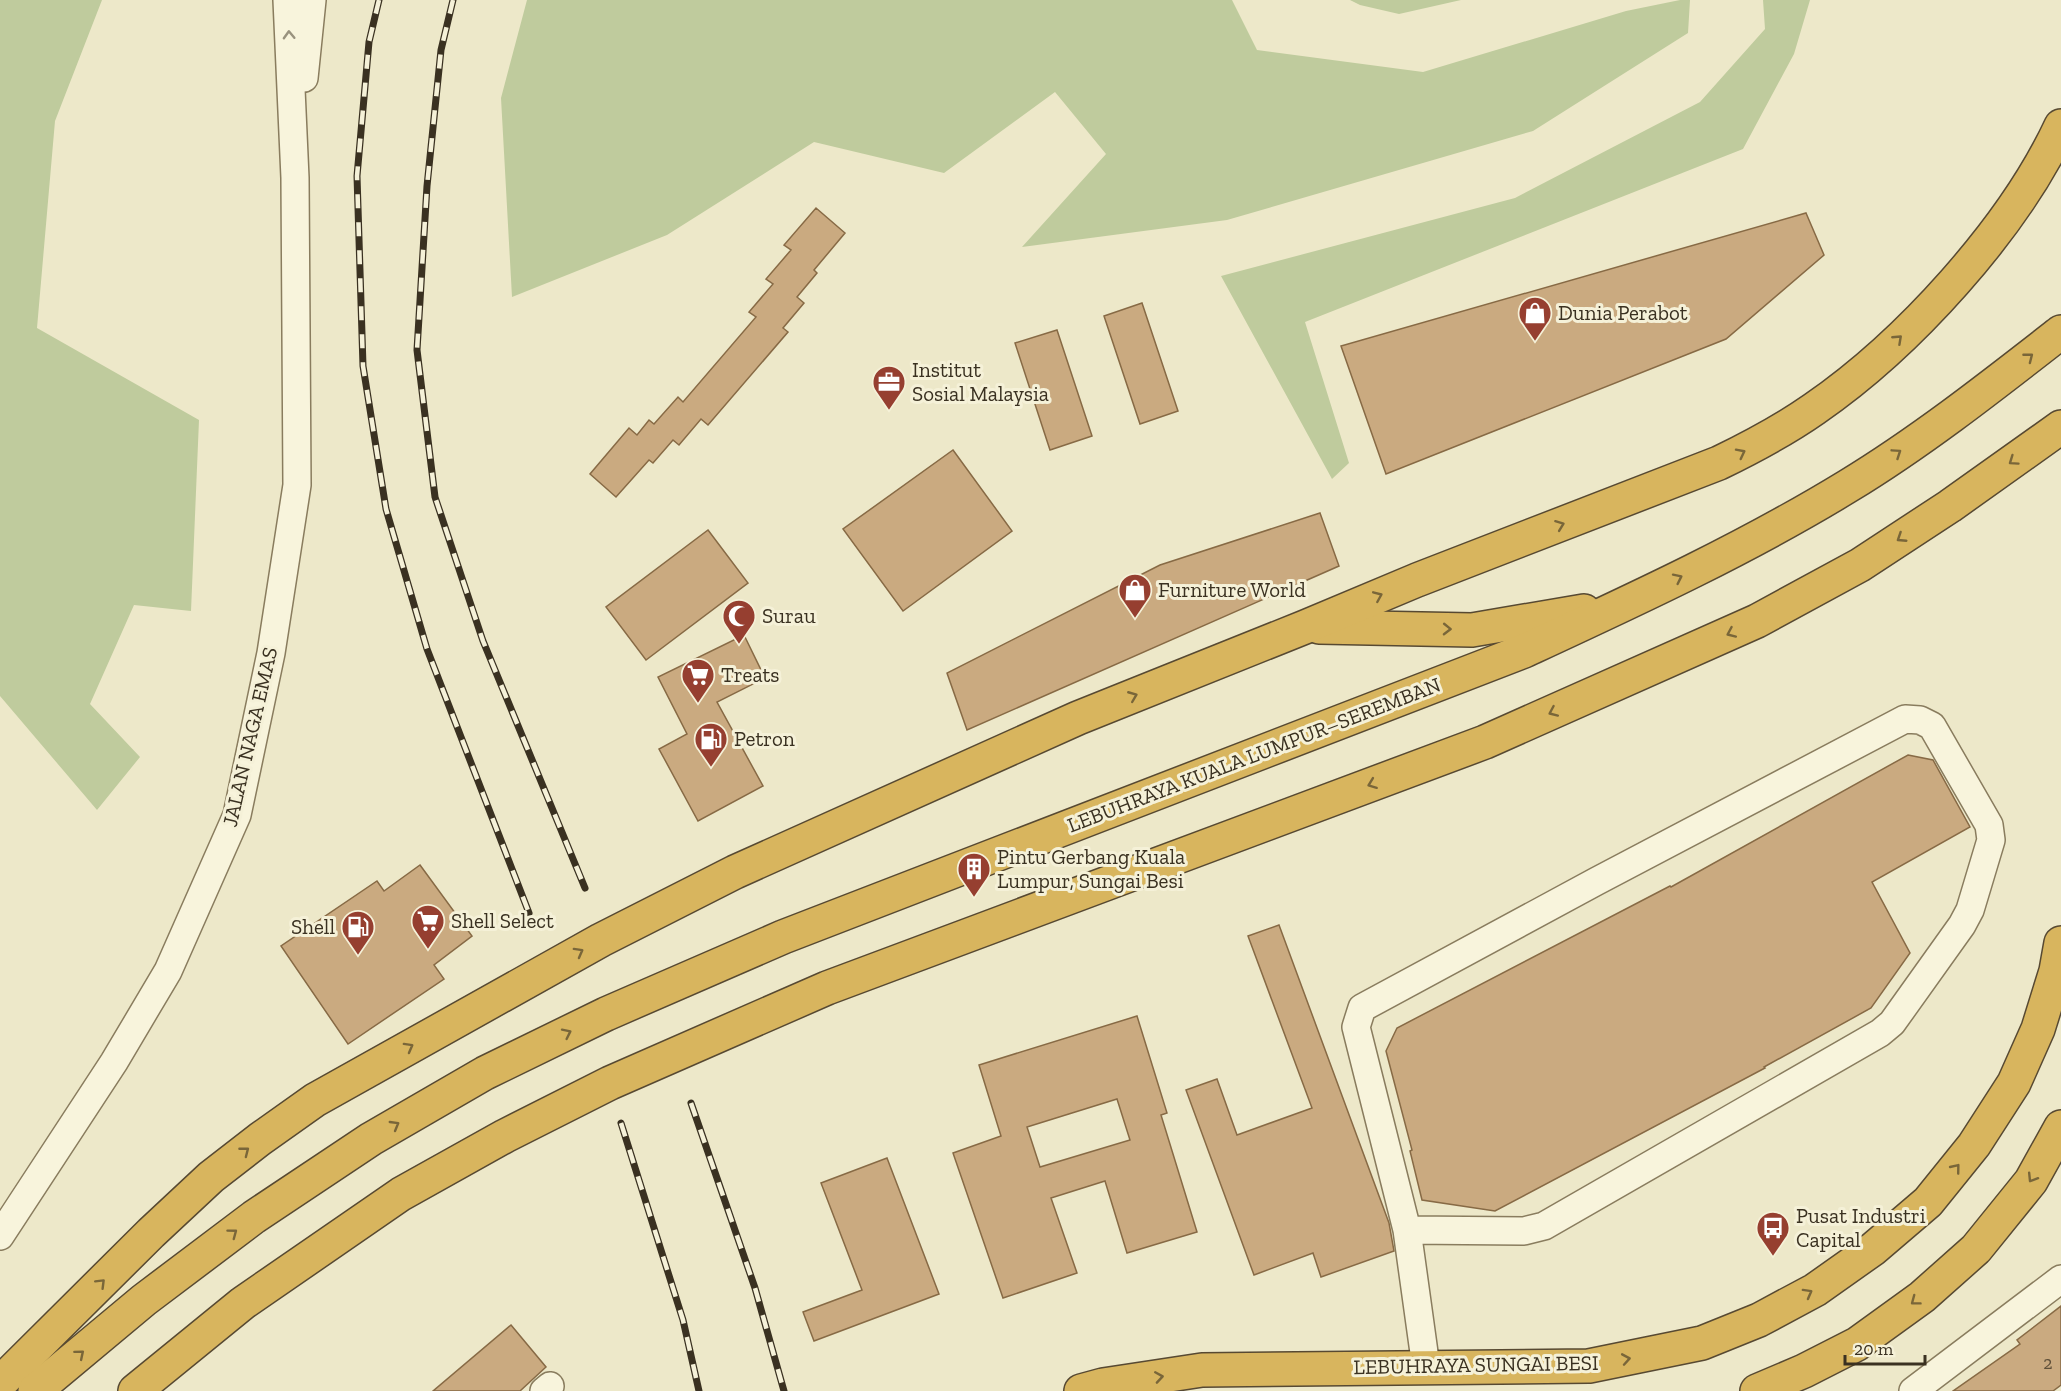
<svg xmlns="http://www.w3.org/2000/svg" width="2061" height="1391" font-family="'Zilla Slab',serif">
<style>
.green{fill:#bfcb9d}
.building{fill:#caaa80;stroke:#876a45;stroke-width:1.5;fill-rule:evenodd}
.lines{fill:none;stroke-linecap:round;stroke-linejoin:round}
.street-casing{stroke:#897c5e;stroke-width:30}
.highway-casing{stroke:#574932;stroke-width:36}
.street{stroke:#f8f4dc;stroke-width:27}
.highway{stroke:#d8b55e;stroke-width:33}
.rail-casing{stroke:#3a3121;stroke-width:7}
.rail{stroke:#f5f1d8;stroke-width:4.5;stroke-dasharray:14;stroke-linecap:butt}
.oneway{stroke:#99927e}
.oneway2{stroke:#796639}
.labels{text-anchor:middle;stroke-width:6;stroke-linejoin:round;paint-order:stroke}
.number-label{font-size:18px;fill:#5e4f39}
.poi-label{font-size:21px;fill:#3a3121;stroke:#f5f1d8;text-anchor:start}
.street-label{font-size:21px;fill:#3a3121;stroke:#f5f1d8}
</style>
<rect width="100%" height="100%" fill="#ede8c9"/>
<g class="green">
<path d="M0,0H102L55,121L37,328L199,420L191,611L134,605L90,704L140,757L97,810L0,696Z"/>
<path d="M527,0H1232L1257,50L1423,72L1626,11L1680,0H1690L1688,33L1533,131L1227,220L1022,247L1106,154L1055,92L944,173L814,142L667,235L512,297L501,98Z"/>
<path d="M1350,0H1461L1399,14L1360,5Z"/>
<path d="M1763,0H1810L1794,54L1743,149L1305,322L1349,463L1332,479L1221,276L1515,198L1700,102L1765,29Z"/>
</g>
<g class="building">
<path d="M816,208L845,233L814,270L817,273L797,297L804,303L783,328L788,332L708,425L701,419L679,445L673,440L653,463L649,460L616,497L590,474L629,428L637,435L649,420L654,424L678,397L683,402L756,317L749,312L773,284L766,279L791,250L784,245Z"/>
<path d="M1806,213L1824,255L1726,339L1386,474L1341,346Z"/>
<path d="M1142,303L1178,411L1140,424L1104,316Z"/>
<path d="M1057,330L1092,436L1050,450L1015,343Z"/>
<path d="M953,450L1012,531L903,611L843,529Z"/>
<path d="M1320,513L1339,566L967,730L947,673L1160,565Z"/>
<path d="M708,530L748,583L646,660L606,607Z"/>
<path d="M744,635L765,678L717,702L763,786L698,821L659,749L687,734L658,677Z"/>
<path d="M1908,755L1933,760L1970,827L1872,882L1910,953L1871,1008L1764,1067L1765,1068L1495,1211L1422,1200L1410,1151L1412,1150L1386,1051L1397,1028L1670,886L1671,887Z"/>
<path d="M420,865L472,936L434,965L444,979L348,1044L281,946L377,881L384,891Z"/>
<path d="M1279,925L1389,1223L1394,1251L1321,1277L1313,1253L1254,1275L1186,1090L1217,1079L1237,1135L1312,1108L1248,936Z"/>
<path d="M1137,1016L1167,1113L1161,1115L1197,1232L1127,1253L1105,1181L1051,1198L1077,1273L1003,1298L953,1153L1001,1136L979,1065ZM1117,1099L1130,1140L1040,1167L1027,1127Z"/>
<path d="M887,1158L939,1294L814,1341L803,1312L862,1290L821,1183Z"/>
<path d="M2061,1306V1385L2053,1391H1953L2020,1344L2017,1340Z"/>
<path d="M511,1325L546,1367L520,1391H433Z"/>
</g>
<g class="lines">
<g class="street-casing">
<g id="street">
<path d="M304,78L312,0"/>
<path d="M1407,1230L1524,1231L1544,1226L1880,1033L1892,1023L1962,925L1970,910L1991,840L1989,825L1932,726L1920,720L1905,719L1597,881L1362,1008L1356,1027L1407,1230L1426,1367"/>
<path d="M0,1236L114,1062L168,971L237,815L271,653L297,485L295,178L287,0"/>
<path d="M544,1391L550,1386"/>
<path d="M1913,1391L2061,1279"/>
</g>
</g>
<g class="highway-casing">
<g id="highway">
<path d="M1319,627L1472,630L1584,611"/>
<path d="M0,1383L151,1233L211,1177L260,1139L315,1100L601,940L735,872L1078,718L1305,627L1417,580L1719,463C1752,447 1784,430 1814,409C1907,345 2013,229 2061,126"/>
<path d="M35,1391L144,1300L254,1217L371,1139L485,1073L606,1014L783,937L1524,651C1634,600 1745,549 1848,486C1922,441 1993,385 2061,332"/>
<path d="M135,1391L243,1303L401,1194L505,1136L610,1083L827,988L1485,742L1757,621L1860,565L1950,506L2061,427"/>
<path d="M1081,1391L1103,1385L1202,1370L1589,1366L1702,1343L1759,1320L1815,1290L1873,1249L1928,1202L1974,1145L2014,1083L2038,1029L2056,971L2061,943"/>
<path d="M1757,1391L1804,1371L1857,1344L1922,1297L1976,1249L2031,1181L2061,1127"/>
</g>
</g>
<use href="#street" class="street"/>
<use href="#highway" class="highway"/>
<g class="rail-casing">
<g id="rail">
<path d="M379,0L369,42L357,176L363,366L386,509L427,649L529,913"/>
<path d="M453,0L441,50L427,186L417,350L435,497L483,641L585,888"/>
<path d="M691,1103L755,1288L784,1391"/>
<path d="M621,1123L683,1320L699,1391"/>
</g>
</g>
<use href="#rail" class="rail"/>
</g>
<defs><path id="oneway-chevron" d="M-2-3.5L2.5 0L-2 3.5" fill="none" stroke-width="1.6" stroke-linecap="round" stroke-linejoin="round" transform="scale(1.5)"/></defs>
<use class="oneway" href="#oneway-chevron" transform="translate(289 35) rotate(-92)"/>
<g class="oneway2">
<use href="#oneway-chevron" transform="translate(1898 339) rotate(-43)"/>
<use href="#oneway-chevron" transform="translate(2029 357) rotate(-38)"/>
<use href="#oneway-chevron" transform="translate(1741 453) rotate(-27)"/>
<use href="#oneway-chevron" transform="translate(1897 453) rotate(-34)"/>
<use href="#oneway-chevron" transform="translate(2013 461) rotate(145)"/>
<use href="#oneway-chevron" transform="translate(1560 525) rotate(-21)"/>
<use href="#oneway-chevron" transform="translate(1901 538) rotate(147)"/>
<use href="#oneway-chevron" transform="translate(1678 578) rotate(-26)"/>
<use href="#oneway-chevron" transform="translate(1378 596) rotate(-23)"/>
<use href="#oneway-chevron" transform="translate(1447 629) rotate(1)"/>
<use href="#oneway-chevron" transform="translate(1731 633) rotate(156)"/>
<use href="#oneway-chevron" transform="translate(1133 696) rotate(-22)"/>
<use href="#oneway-chevron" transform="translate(1553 712) rotate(156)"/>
<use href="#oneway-chevron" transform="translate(1372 784) rotate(159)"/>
<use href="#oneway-chevron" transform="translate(579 952) rotate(-29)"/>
<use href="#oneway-chevron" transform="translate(567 1033) rotate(-26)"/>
<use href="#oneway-chevron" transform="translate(409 1047) rotate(-29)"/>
<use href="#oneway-chevron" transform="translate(395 1125) rotate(-30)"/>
<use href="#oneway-chevron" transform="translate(245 1151) rotate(-38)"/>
<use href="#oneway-chevron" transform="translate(1956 1168) rotate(-51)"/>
<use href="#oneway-chevron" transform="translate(2032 1178) rotate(122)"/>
<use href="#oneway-chevron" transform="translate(233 1233) rotate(-37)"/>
<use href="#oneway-chevron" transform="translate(101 1283) rotate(-45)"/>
<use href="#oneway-chevron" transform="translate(1808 1293) rotate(-29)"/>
<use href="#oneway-chevron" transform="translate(1915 1301) rotate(143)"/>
<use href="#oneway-chevron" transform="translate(80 1354) rotate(-40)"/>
<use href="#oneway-chevron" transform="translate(1626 1359) rotate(-10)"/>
<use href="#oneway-chevron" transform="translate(1159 1377) rotate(-9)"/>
</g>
<defs>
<g id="shop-pin" transform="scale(1.725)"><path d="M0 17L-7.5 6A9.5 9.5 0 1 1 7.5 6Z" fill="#963f30" stroke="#f5f1d8"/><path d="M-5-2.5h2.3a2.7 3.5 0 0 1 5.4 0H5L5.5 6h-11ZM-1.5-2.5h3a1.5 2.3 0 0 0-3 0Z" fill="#fff"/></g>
<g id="office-pin" transform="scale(1.725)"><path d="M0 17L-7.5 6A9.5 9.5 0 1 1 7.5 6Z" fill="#963f30" stroke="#f5f1d8"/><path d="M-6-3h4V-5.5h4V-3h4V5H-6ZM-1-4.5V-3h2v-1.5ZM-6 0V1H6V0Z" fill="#fff"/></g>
<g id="mosque-pin" transform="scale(1.725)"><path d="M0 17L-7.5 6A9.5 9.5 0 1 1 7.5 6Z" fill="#963f30" stroke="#f5f1d8"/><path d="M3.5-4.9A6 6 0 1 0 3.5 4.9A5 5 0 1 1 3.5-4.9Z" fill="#fff"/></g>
<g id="supermarket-pin" transform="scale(1.725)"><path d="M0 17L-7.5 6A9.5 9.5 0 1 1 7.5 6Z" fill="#963f30" stroke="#f5f1d8"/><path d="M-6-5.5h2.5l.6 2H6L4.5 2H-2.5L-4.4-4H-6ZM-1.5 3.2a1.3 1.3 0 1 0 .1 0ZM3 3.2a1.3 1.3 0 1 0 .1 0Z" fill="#fff"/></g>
<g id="fuel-pin" transform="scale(1.725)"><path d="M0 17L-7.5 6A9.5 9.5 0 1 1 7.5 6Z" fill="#963f30" stroke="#f5f1d8"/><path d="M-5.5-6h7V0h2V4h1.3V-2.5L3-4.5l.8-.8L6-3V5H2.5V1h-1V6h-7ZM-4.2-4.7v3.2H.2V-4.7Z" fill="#fff"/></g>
<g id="building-pin" transform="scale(1.725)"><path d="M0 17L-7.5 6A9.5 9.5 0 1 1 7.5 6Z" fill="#963f30" stroke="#f5f1d8"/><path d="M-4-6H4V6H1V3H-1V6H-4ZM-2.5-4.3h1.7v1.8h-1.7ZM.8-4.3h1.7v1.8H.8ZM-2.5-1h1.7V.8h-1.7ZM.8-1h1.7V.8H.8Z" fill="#fff"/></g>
<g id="bus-pin" transform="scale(1.725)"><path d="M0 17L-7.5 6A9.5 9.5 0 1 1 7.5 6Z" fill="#963f30" stroke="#f5f1d8"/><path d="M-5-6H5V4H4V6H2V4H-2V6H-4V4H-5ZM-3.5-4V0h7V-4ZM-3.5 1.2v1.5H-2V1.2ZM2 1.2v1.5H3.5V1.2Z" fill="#fff"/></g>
</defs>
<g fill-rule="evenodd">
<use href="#shop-pin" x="1535" y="313"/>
<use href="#office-pin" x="889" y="382"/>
<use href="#shop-pin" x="1135" y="590"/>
<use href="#mosque-pin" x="739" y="616"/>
<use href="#supermarket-pin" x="698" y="675"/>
<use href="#fuel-pin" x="711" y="739"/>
<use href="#building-pin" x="974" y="869"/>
<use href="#supermarket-pin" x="428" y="921"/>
<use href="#fuel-pin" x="358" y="927"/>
<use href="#bus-pin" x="1773" y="1228"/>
</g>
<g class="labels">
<g class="number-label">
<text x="2048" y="1369">2</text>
</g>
<g class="poi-label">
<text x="1558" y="320">Dunia Perabot</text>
<text x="912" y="377">Institut<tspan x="912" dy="24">Sosial Malaysia</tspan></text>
<text x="1158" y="597">Furniture World</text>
<text x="762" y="623">Surau</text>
<text x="721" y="682">Treats</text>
<text x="734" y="746">Petron</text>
<text x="997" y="864">Pintu Gerbang Kuala<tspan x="997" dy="24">Lumpur, Sungai Besi</tspan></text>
<text x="451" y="928">Shell Select</text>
<text x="335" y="934" text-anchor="end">Shell</text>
<text x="1796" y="1223">Pusat Industri<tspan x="1796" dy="24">Capital</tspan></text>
</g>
<g class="street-label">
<text transform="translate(250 737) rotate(-77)" y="7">JALAN NAGA EMAS</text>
<text transform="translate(1254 755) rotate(-21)" y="7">LEBUHRAYA KUALA LUMPUR–SEREMBAN</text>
<text transform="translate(1476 1365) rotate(-1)" y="7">LEBUHRAYA SUNGAI BESI</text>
</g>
</g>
<path d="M1845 1355v9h80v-9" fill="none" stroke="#3a3121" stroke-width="3"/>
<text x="1854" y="1355" font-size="18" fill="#3a3121" stroke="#f5f1d8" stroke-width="4.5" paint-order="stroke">20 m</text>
</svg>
